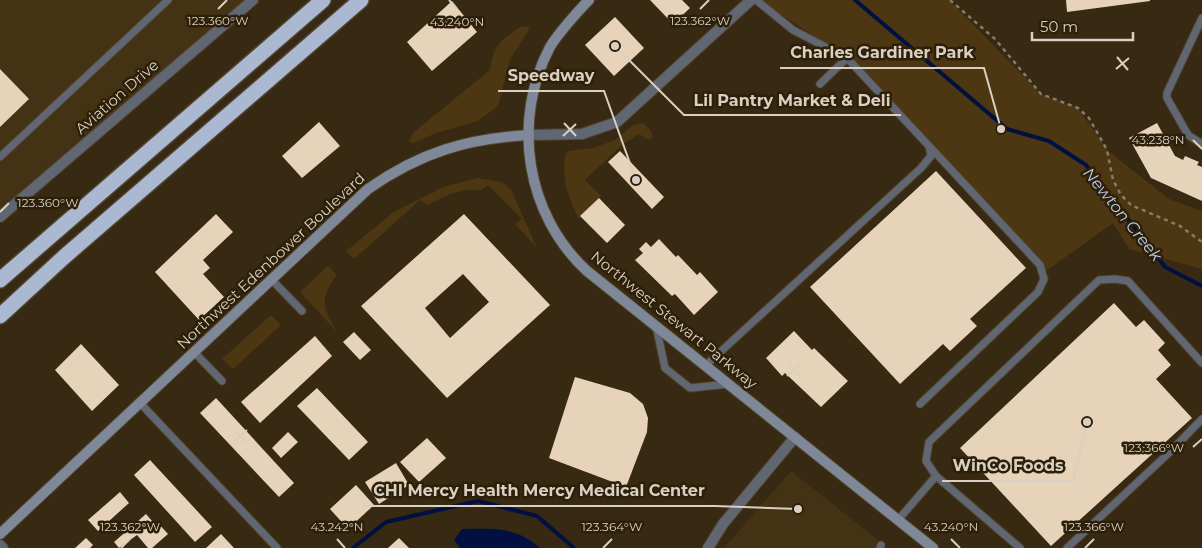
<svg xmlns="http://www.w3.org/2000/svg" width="1202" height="548" font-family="Montserrat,sans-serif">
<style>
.built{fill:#443215}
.green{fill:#4d3713}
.water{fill:#011041}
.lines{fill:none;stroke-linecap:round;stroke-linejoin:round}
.stream{stroke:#011041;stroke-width:4}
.building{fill:#e6d3b9;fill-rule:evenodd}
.service-casing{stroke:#52442f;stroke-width:9}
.minor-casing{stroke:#52442f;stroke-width:12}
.tertiary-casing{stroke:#52442f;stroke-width:12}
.secondary-casing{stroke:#52442f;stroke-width:12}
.motorway-casing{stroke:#52442f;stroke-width:18}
.path{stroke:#867a69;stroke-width:2.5;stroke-dasharray:4 4;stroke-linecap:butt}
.service{stroke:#616772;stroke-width:7}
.minor{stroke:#616772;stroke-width:10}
.tertiary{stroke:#616772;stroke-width:10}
.secondary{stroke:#7f8899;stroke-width:10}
.motorway{stroke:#aab8d2;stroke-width:15}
.ticks{fill:none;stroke:#d9d0c3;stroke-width:2}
.labels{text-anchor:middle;stroke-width:5;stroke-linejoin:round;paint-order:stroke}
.street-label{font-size:15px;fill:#d9d0c3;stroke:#2d2009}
.water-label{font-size:16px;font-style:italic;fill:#bcceef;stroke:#2d2009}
.ticks-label{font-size:12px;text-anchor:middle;fill:#d9d0c3;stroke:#2d2009;stroke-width:5;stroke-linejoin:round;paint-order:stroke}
.leader{fill:none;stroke:#d9d0c3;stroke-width:2}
.callout-dot{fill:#d9d0c3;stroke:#2d2009;stroke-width:2}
.callout-label{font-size:16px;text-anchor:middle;font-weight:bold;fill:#d9d0c3;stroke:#2d2009;stroke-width:5;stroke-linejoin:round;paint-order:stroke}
</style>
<rect width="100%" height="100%" fill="#382913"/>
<g class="built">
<path d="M0,0H253L0,217Z"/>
<path d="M791,471L888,548H724Z"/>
</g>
<g class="green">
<path d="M758,0H949L1041,94L1078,108L1107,150L1169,199L1202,211V269L1129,249L1113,223L1043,273L839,52Z"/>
<path d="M522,26L530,28L510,59L498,106L478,121L436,133L412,144L409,141L414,132L490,70C493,46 501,39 522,26Z"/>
<path d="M643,123L651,131L653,138L649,140L639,134L623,144L585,180L601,196L579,219C567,194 562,181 565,154L569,151L593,148L615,140L633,125Z"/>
<path d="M478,178L502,182L511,190L537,248L515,224L522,219L488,185L482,190C460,188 446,195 428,205L420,200L354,259L346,251L394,212L443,187Z"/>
<path d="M328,266L337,275C318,298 323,311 339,334L300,292Z"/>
<path d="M271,315L280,324L279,327L233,369L222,359Z"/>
</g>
<path class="water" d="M462,529C492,529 516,526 540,548H460L454,540Z"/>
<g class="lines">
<g class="stream">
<path d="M855,0L1007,129L1049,141L1086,165L1165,267L1202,286"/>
<path d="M353,548L386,522L478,501L537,516L574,548"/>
</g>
</g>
<g class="building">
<path d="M650,0H682L690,8L673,24Z"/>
<path d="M1066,0H1150V1L1067,12Z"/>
<path d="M452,1L477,32L432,71L407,42Z"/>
<path d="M615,17L644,48L614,76L585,45Z"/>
<path d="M0,69L29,99L0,127Z"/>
<path d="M319,122L340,146L302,178L282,156Z"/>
<path d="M1157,123L1175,156L1183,160L1185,156L1199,162L1197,165L1202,167V201L1151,178L1129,138Z"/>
<path d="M620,151L664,197L652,209L608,162Z"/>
<path d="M936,171L1026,268L970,319L977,326L950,351L943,344L900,384L810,287Z"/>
<path d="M599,198L625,225L607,243L580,216Z"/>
<path d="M216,214L233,232L203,260L210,268L203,274L224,297L199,320L155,272Z"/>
<path d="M464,214L550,305L447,398L361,306ZM463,274L489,302L450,338L425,308Z"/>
<path d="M659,239L676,257L678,255L697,275L700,272L718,292L694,315L675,294L672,296L635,260L643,253L639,249L646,242L651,247Z"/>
<path d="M1114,303L1136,327L1144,320L1165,343L1158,350L1171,365L1156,379L1192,418L1051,546L960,448Z"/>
<path d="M794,331L812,350L814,348L848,381L821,407L785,373L782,376L766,358Z"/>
<path d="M354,332L371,350L360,360L343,342Z"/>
<path d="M315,336L332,356L260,423L241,402Z"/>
<path d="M81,344L119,385L92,411L55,370Z"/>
<path d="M575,377L630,393L643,404L648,418L647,432L626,487L549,458Z"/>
<path d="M317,388L368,442L349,460L297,406Z"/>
<path d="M216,398L294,483L279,497L200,413Z"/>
<path d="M288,432L298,442L281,458L272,448Z"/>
<path d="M427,438L446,458L419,482L400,462Z"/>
<path d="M150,460L212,527L195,542L134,475Z"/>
<path d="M396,463L409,485L379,504L365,482Z"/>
<path d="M356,485L374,505L348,529L330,509Z"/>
<path d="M120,492L129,503L98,531L88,520Z"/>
<path d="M146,514L152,521L146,525L150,530L158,523L168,534L152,548H148L137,535L119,548L114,542Z"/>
<path d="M221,534L234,548H206Z"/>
<path d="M86,538L93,545L90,548H75Z"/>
<path d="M399,538L409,548H388Z"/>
</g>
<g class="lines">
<g class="service-casing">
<g id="service">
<path d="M1202,18L1167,93V98L1188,135L1202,144"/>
<path d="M820,84L847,58"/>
<path d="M0,157L168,0"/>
<path d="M272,280L302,311"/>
<path d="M656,326L665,368L690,388L729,384"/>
<path d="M194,352L222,381"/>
<path d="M706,365L921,168L931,156L929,146L847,58L793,30L756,0"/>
<path d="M141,404L277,548"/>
<path d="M920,404L1038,292L1044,279L1040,265L931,148"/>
<path d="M936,476L1020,548"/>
<path d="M898,520L936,476L926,461L929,442L1099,280L1115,279L1128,281L1202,363"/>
<path d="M880,548L881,545"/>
<path d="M1067,548L1171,451L1202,419"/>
</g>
</g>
<g class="minor-casing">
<path id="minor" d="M0,545L3,548"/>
</g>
<g class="tertiary-casing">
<g id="tertiary">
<path d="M529,135L582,134L617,122L751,0"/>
<path d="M0,217L253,0"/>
<path d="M708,548L723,524L795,437"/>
</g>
</g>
<g class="secondary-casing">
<g id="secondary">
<path d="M589,0C578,11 557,35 550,47C511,121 526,215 587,271L933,548"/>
<path d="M0,534L368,189C421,152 466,139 529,135"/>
</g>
</g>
<g class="motorway-casing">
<g id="motorway">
<path d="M0,280L323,0"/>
<path d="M0,316L64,257L361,0"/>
</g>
</g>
<path class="path" d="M950,0L995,39L1041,94L1078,108L1089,118L1107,150L1113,180L1121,195L1131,205L1180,226L1202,242"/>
<use href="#service" class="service"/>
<use href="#minor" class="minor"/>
<use href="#tertiary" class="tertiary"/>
<use href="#secondary" class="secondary"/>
<use href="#motorway" class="motorway"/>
</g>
<path class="ticks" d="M449,0L457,9M218,9L227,0M700,9L709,0M1117,57L1128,70M1116,69L1129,58M564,123L576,136M563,136L576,124M1193,140L1202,149M0,212L9,203M788,364L800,376M787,376L800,364M235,430L247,443M234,442L247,430M1193,447L1202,439M337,539L345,548M951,539L960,548M121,548L130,539M603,548L612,539M1085,548L1094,539"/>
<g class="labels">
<g class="street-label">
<text transform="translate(117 97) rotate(-41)" y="5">Aviation Drive</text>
<text transform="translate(271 261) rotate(-43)" y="5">Northwest Edenbower Boulevard</text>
<text transform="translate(674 320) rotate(39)" y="5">Northwest Stewart Parkway</text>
</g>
<g class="water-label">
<text transform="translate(1123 214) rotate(51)" y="6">Newton Creek</text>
</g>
</g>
<g class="ticks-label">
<text x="218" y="25">123.360°W</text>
<text x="700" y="25">123.362°W</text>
<text x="457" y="26">43.240°N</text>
<text x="1158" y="144">43.238°N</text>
<text x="48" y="207">123.360°W</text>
<text x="1154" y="452">123.366°W</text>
<text x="337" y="531">43.242°N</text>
<text x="951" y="531">43.240°N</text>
<text x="130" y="531">123.362°W</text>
<text x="612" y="531">123.364°W</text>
<text x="1094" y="531">123.366°W</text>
</g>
<path class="leader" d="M1001 129L984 68H780M636 180L604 91H498M615 46L684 115H901M1087 422L1073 481H942M798 509L715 506H363"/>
<g class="callout-dot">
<circle cx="1001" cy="129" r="5"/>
<circle cx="636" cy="180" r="5"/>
<circle cx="615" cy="46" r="5"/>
<circle cx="1087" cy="422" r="5"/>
<circle cx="798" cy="509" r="5"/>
</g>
<g class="callout-label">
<text x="882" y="58">Charles Gardiner Park</text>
<text x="551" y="81">Speedway</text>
<text x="792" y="106">Lil Pantry Market &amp; Deli</text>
<text x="1008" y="471">WinCo Foods</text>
<text x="539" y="496">CHI Mercy Health Mercy Medical Center</text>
</g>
<path d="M1032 32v8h101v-8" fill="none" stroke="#d9d0c3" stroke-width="2.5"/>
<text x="1040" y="32" font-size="15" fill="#d9d0c3" stroke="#2d2009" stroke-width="4" paint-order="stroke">50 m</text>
</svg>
